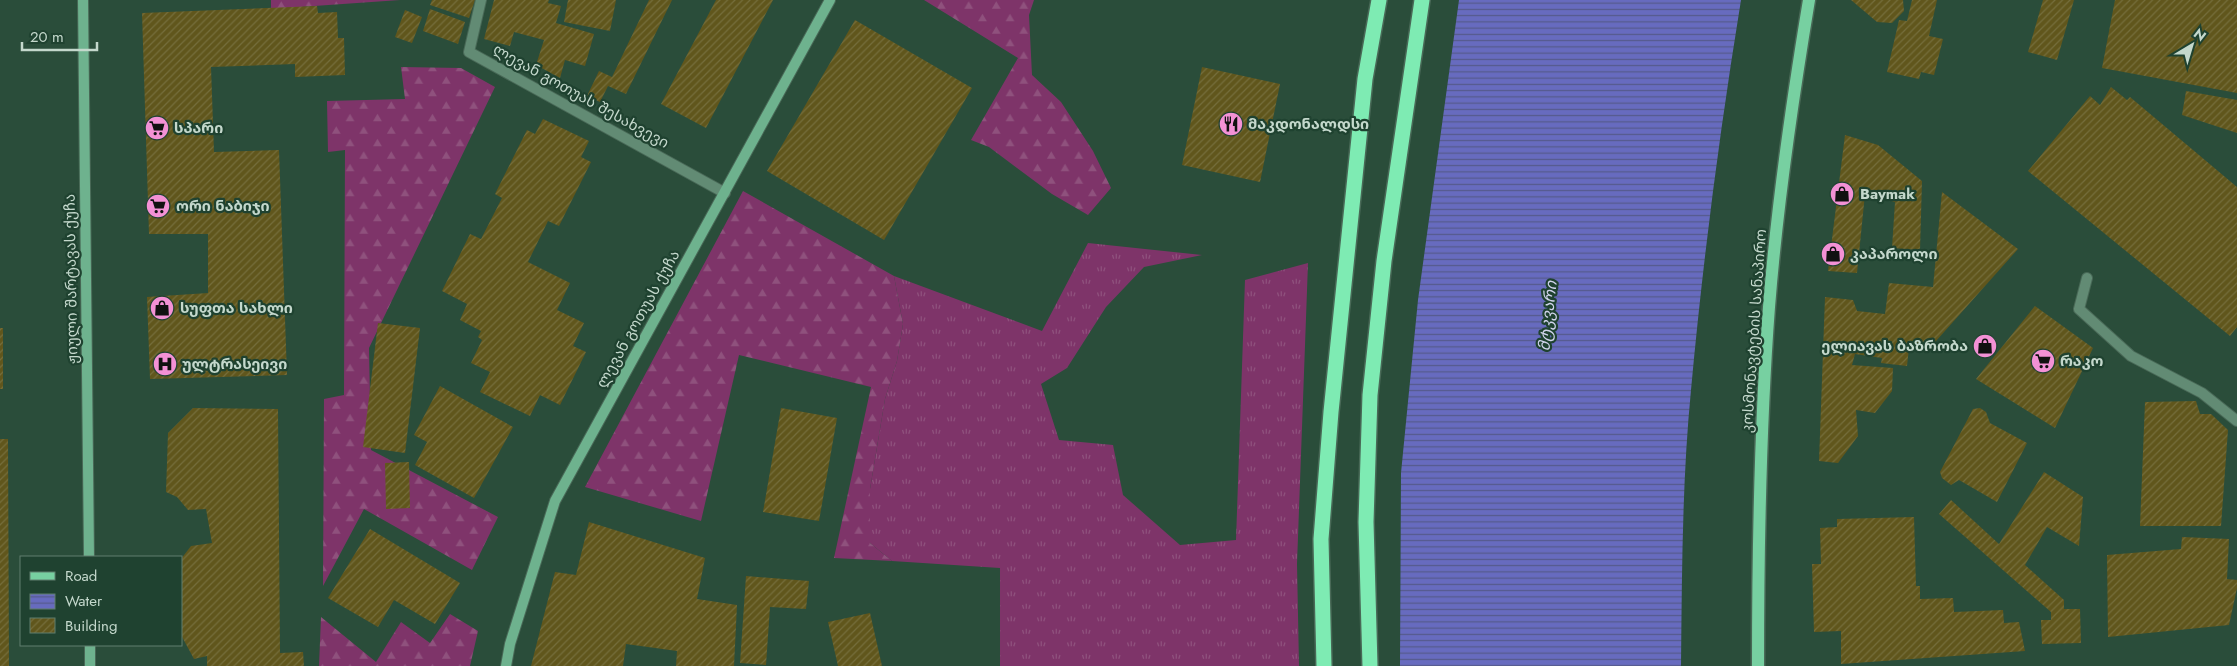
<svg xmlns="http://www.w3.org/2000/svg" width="2237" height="666" font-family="Jost,'Noto Sans Georgian',sans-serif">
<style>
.grass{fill:url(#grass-tufts)}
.forest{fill:url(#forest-firs)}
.water{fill:url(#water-rules)}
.building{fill:url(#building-hatch)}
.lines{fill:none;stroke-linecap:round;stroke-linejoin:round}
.street-casing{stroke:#496957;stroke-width:12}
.secondary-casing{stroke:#496957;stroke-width:12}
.primary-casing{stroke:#496957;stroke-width:15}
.highway-casing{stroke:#496957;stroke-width:18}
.street{stroke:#628b74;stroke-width:10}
.secondary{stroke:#6eb28e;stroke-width:10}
.primary{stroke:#77d0a1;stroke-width:12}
.highway{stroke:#7eebb3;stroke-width:15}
.labels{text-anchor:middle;stroke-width:4.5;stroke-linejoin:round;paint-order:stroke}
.street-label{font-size:15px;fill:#c4d8cc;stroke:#1f4230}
.poi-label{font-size:15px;font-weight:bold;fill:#c4d8cc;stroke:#1f4230;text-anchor:start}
.water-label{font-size:16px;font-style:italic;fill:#d1d4ec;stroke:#1f4230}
</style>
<defs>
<pattern id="grass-tufts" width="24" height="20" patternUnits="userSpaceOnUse" patternTransform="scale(1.25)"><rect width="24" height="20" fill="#7e3469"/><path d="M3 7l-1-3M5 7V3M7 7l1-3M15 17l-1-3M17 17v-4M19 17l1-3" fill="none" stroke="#8f517d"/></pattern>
<pattern id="forest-firs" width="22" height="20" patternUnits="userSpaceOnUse" patternTransform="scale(1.25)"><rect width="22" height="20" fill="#7e3469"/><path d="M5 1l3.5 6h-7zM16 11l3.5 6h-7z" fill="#8f517d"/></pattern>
<pattern id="water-rules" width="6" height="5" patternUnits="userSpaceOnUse" patternTransform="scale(1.25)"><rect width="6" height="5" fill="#676bbf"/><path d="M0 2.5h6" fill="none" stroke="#555a8b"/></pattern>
<pattern id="building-hatch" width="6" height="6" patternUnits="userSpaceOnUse" patternTransform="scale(1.25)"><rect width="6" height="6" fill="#60561c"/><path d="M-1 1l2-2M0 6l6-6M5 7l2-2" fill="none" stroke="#756e3c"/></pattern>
</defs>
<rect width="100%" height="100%" fill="#2a4d3a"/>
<path class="grass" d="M1088,243L1202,255L1144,267L1106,307L1067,368L1041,384L1059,440L1113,445L1123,495L1180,545L1236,540L1245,280L1308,263L1297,564L1299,666H1000V568L892,561L870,543V489L885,399L897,361L903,324L894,276L1042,331Z"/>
<g class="forest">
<path d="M271,0H400L271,9Z"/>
<path d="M924,0H1034L1029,15L1032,75L1061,102L1093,151L1111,188L1088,215L1052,194L989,147L971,140L1018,58Z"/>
<path d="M401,67L461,68L495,87L369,348L371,450L498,517L472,570L364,509L323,586L324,399L344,395L345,150L328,152L327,101L405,99Z"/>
<path d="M743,191L894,276L903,324L897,361L885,399L870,489V543L892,561L834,558L871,387L739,355L701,521L585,487Z"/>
<path d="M450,614L478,631L470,666H319L321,617L376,662L401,622L430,643Z"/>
</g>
<path class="water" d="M1459,0H1741C1720,129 1703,259 1691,390C1682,482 1682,574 1681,666H1400L1401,473L1418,300Z"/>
<g class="building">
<path d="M432,0H475L469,18L430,5Z"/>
<path d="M494,0H549L548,3L561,6L556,23L594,34L585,66L565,60L560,78L536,65L544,40L514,32L510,46L484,39Z"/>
<path d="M568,0H616L610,31L564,22Z"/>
<path d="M649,0H672L626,94L608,86L600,102L587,96L599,71L612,77Z"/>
<path d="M716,0H773L706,128L661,104Z"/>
<path d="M1851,0H1903L1904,11L1892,23L1877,22Z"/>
<path d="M1912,0H1937L1929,36L1943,39L1934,75L1921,72L1919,79L1887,72L1899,20L1907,21Z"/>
<path d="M2043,0H2074L2057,60L2028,52Z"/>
<path d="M2115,0H2237V93L2102,68Z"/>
<path d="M317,6L318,13L337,12L338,38H344L345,75L295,77V64L211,67L214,152L279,150L287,375L150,379L147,297L208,293V234H149L142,13Z"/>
<path d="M430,9L465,22L458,44L423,31Z"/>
<path d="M405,10L422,17L412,43L395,37Z"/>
<path d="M855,20L972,88L884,240L767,171Z"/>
<path d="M1202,67L1280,84L1260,182L1182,165Z"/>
<path d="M2111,87L2127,100L2130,97L2237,187V327L2230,336L2028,171L2090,96L2100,105Z"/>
<path d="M2186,91L2237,100V133L2182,115Z"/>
<path d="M543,119L589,141L581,157L591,162L559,226L548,221L528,262L570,283L557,310L584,323L573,346L586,352L560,405L540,395L530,416L480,392L490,372L471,363L482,340L478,337L481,331L460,320L467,304L442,291L470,234L481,239L502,198L495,194L527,130L535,134Z"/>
<path d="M1845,135L1878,145L1922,181L1920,250L1892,248L1895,202L1865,194L1857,273L1828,271Z"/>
<path d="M1942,192L2018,249L1928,350L1909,348L1907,366L1881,363L1882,358L1855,354L1852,365L1893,368L1892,391L1875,413L1856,410L1858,436L1838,463L1819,461L1825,297L1853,300L1857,311L1885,314L1889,283L1933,287Z"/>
<path d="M2035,306L2093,348L2055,428L1976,379Z"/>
<path d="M378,323L420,328L405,453L363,447Z"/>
<rect x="0" y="328" width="3" height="61"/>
<path d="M440,386L513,427L474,498L415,465L427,442L414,435Z"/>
<path d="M2196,401L2200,414H2211L2228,430L2221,526H2140L2145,402Z"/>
<path d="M193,408L278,409L280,653L303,652L304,666H207V656L194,659L181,635V559L191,546L212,543L206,509L188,510L177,497L166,492L168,433Z"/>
<path d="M781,408L837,418L819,521L763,512Z"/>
<path d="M1980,408L1986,412L1990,423L2027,443L1997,502L1959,480L1951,485L1942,478L1940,472L1973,409Z"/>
<path d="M0,439H8L9,666H0Z"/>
<path d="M409,462L410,508L386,509L385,463Z"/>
<path d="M2044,472L2083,497L2079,546L2047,527L2025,565L2064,600V609H2080L2081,643L2042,644L2041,620H2051V612L1939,514L1951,500L1999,544Z"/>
<path d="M1914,517L1916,586H1920V599L1953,598L1954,612L2003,610L2004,623L2019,622L2025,651L1841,664V631L1814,632L1812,564H1821L1820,528L1837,527V519Z"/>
<path d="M589,522L705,558L697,599L737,605L734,666H676L677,651L626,644L623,666H531L555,572L576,575Z"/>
<path d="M370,529L460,583L435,624L394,600L378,627L328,598Z"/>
<path d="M2182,537L2229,539L2227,579L2237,580V588L2229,625L2108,637L2107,555L2181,549Z"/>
<path d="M746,576L809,581L806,609L770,607L766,665L740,663Z"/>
<path d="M870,613L882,666H838L828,622Z"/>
</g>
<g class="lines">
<g class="street-casing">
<g id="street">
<path d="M481,0L469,52L725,193"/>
<path d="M2087,278L2079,309L2131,356L2202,393L2237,421"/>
</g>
</g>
<g class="secondary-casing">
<g id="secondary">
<path d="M83,0L89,557"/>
<path d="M90,645V666"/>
<path d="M506,666L510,644L555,501L830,0"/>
</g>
</g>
<g class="primary-casing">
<path id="primary" d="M1758,666C1758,547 1760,426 1769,307C1777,205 1792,102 1809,0"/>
</g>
<g class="highway-casing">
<g id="highway">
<path d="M1324,666L1321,539L1331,412L1365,79L1379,0"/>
<path d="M1370,666L1366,522L1370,395L1384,261L1422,0"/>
</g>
</g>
<use href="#street" class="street"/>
<use href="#secondary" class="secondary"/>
<use href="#primary" class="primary"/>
<use href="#highway" class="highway"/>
</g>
<defs>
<g id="restaurant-disc" transform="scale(1.25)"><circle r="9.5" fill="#f391d5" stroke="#1f4230"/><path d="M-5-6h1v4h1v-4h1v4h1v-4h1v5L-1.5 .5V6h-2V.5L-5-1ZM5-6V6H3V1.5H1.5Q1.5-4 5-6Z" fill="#111"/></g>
<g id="supermarket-disc" transform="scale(1.25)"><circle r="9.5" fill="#f391d5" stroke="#1f4230"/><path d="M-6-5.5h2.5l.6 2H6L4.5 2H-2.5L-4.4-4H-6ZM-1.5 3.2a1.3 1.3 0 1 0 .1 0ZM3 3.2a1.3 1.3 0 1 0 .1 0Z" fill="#111"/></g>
<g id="shop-disc" transform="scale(1.25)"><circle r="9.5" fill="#f391d5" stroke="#1f4230"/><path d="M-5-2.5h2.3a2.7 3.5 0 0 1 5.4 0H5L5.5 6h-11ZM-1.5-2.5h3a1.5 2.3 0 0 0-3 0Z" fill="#111"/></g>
<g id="hospital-disc" transform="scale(1.25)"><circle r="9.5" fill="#f391d5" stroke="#1f4230"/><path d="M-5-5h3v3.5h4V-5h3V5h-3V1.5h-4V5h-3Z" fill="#111"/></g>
</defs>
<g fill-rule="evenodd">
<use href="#restaurant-disc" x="1231" y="124"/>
<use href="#supermarket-disc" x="157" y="128"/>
<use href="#shop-disc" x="1842" y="194"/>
<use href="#supermarket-disc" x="158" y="206"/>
<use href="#shop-disc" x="1833" y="254"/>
<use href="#shop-disc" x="162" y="308"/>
<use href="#shop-disc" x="1985" y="346"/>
<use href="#supermarket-disc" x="2043" y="361"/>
<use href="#hospital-disc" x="165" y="364"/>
</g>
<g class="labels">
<g class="street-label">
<text transform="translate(581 96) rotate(29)" y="5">ლევან გოთუას შესახვევი</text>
<text transform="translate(71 279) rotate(-91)" y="5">ჟიული შარტავას ქუჩა</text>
<text transform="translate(638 319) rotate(-61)" y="5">ლევან გოთუას ქუჩა</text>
<text transform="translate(1754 331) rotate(-86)" y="5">კოსმონავტების სანაპირო</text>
</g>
<g class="poi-label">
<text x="1248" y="129">მაკდონალდსი</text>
<text x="174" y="133">სპარი</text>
<text x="1860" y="199">Baymak</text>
<text x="176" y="211">ორი ნაბიჯი</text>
<text x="1850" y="259">კაპაროლი</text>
<text x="180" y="313">სუფთა სახლი</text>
<text x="1968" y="351" text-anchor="end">ელიავას ბაზრობა</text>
<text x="2060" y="366">რაკო</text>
<text x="182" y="369">ულტრასეივი</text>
</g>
<g class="water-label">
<text transform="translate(1547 316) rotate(-84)" y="6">მტკვარი</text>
</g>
</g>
<rect x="20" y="556" width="162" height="90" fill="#1f4230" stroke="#617e6e"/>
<rect x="30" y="572" width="25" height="8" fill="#77d0a1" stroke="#617e6e"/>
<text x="65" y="581" font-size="15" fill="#c4d8cc">Road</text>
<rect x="30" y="594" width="25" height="15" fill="url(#water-rules)" stroke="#617e6e"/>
<text x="65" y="606" font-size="15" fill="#c4d8cc">Water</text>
<rect x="30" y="618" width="25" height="15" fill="url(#building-hatch)" stroke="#617e6e"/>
<text x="65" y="631" font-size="15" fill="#c4d8cc">Building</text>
<g transform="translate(2192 45) rotate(38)" stroke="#1f4230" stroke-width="4" paint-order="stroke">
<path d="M0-4L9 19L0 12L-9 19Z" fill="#c4d8cc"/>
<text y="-8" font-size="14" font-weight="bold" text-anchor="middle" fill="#c4d8cc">N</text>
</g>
<path d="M22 42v8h75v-8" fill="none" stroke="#c4d8cc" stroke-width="2.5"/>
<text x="30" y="42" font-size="15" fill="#c4d8cc" stroke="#1f4230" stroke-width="4" paint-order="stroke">20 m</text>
</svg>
